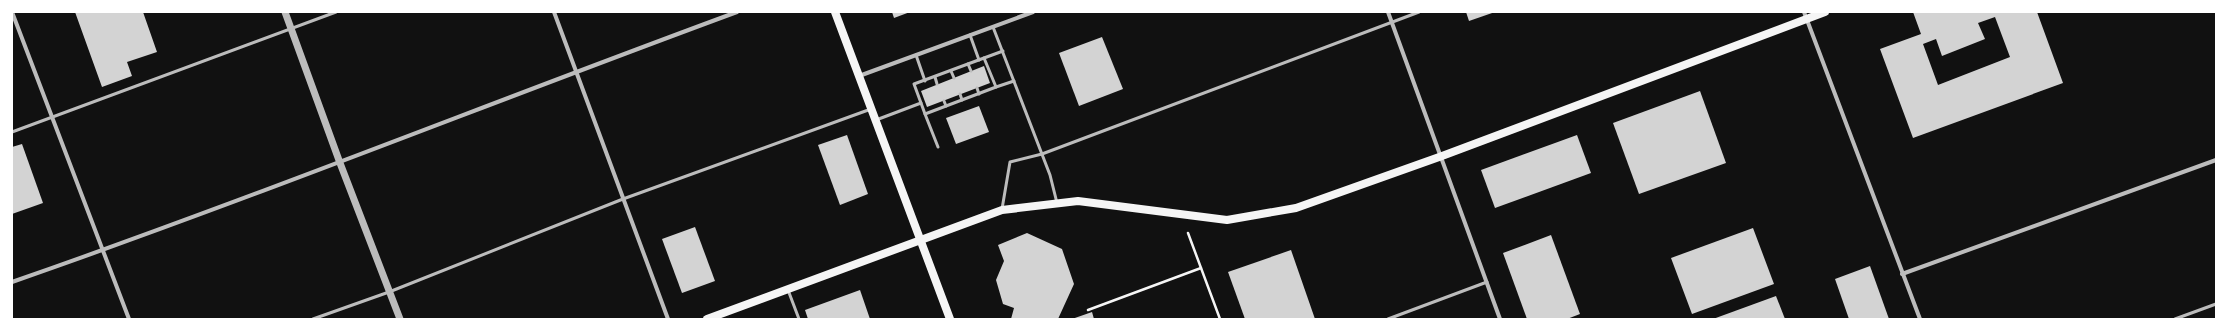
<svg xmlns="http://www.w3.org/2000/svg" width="2228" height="331" font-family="Commissioner,sans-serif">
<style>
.building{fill:#d3d3d3;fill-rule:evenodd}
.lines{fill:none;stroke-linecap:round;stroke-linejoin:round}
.path{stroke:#f5f5f5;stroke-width:2.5}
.service{stroke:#bcbcbc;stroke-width:3}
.minor{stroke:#bcbcbc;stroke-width:4}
.tertiary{stroke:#bcbcbc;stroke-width:7}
.secondary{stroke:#f5f5f5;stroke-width:8}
</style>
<rect width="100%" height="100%" fill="#111"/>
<g class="building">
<path d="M75,12H143L157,52L127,62L132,76L102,87Z"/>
<path d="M892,12H910L894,18Z"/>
<path d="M1466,12H1495L1469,21Z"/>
<path d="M1913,12H2037L2063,83L1913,138L1880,49L1921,34ZM1995,17L2010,57L1938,85L1923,44L1936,39L1942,56L1985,39L1978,23Z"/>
<path d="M1102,37L1123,89L1079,106L1059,53Z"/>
<path d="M984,66L990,83L927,107L921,91Z"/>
<path d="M1700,91L1726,163L1639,194L1613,123Z"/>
<path d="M979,106L989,132L956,144L946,118Z"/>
<path d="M847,135L868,194L840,205L818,145Z"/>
<path d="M1577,135L1591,173L1495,208L1481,170Z"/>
<path d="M22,144L43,203L12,214V147Z"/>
<path d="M695,227L715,281L682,293L662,239Z"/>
<path d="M1753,228L1774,284L1692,314L1671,258Z"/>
<path d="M1027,233L1062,249L1074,284L1058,319H1011L1014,308L1003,304L996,280L1004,261L998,245Z"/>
<path d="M1551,235L1580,314L1567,319H1527L1503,253Z"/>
<path d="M1291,250L1315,319H1245L1228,272Z"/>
<path d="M1870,266L1889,319H1849L1835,279Z"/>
<path d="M860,290L870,319H808L805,310Z"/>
<path d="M1776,296L1785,319H1713Z"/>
<path d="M1092,312L1094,319H1072Z"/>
</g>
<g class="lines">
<g class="path">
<path d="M1188,233L1220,319"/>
<path d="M1088,310L1201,268"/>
</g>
<g class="service">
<path d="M993,27L1050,175L1057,203"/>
<path d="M970,35L979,60"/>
<path d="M916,55L925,81"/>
<path d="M984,58L1003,51"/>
<path d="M968,64L971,71"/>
<path d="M951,71L954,78"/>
<path d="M935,77L937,84"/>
<path d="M996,87L1014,81"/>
<path d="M977,88L979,94"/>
<path d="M960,94L962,100"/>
<path d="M944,101L946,106"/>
<path d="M921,103L925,114"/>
<path d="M876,120L921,103L914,84L984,58L996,87L925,114L938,147"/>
<path d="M12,132L336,12"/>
<path d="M1002,209L1010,162L1042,154L1419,12"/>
<path d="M788,290L799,319"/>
<path d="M313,319L389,292L623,199L871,109"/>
<path d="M1388,319L1487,282"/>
<path d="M2175,319L2216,304"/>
</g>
<g class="minor">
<path d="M12,12L129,319"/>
<path d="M554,12L668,319"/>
<path d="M1388,12L1500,319"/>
<path d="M1804,12L1920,319"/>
<path d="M859,76L1033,12"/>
<path d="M1902,274L2216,160"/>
<path d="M12,282C256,197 495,101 737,12"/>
</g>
<path class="tertiary" d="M285,12L340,163L400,319"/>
<g class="secondary">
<path d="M835,12L950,319"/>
<path d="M707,319L1002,210L1078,201L1227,220L1296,208L1442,156L1825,12"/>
</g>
</g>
<rect width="2228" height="331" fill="none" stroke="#ffffff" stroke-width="26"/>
</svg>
